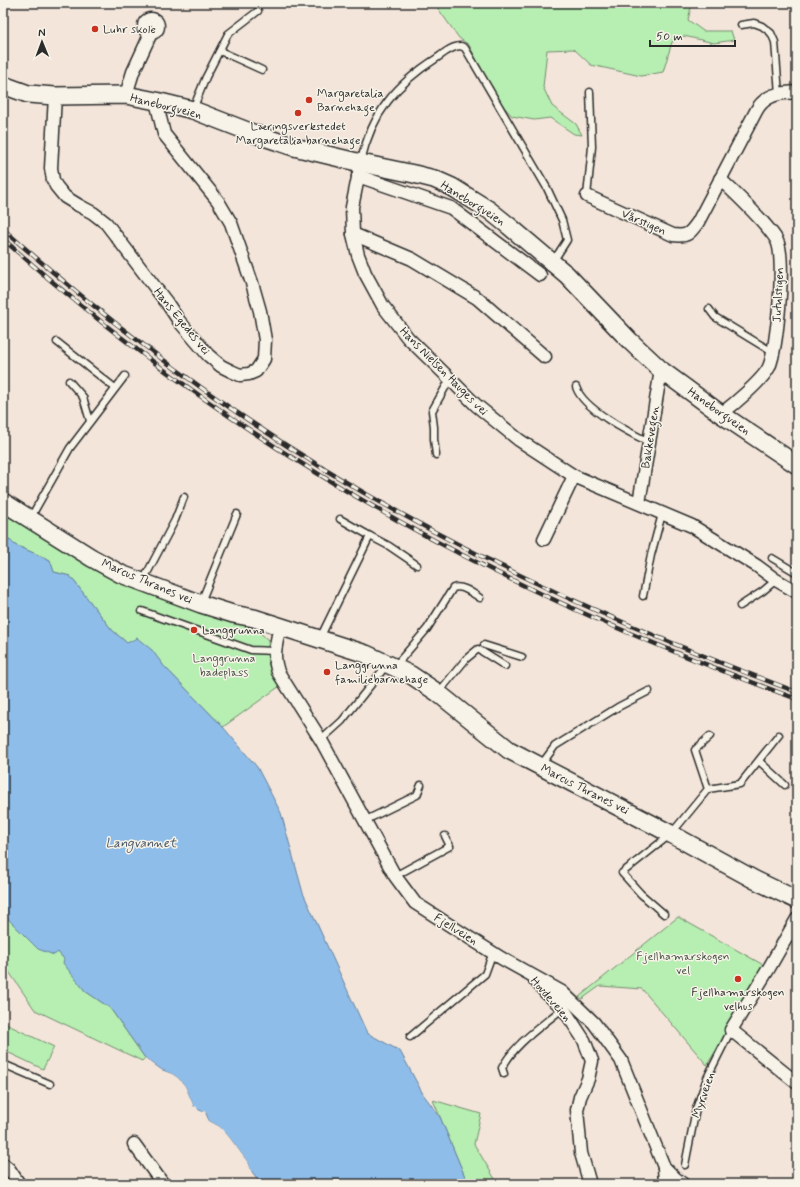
<svg xmlns="http://www.w3.org/2000/svg" width="800" height="1187" font-family="Mynerve,sans-serif">
<style>
.green{fill:#b7eeb1;stroke:#718c6e}
.water{fill:#8fbde9;stroke:#67839d}
.pier{fill:#f3e5da}
.lines{fill:none;stroke-linecap:round;stroke-linejoin:round}
.lane-casing{stroke:#2b2b2b;stroke-width:9}
.street-casing{stroke:#2b2b2b;stroke-width:15}
.secondary-casing{stroke:#2b2b2b;stroke-width:20}
.lane{stroke:#f7f3e8;stroke-width:6}
.street{stroke:#f7f3e8;stroke-width:12}
.secondary{stroke:#f7f3e8;stroke-width:17}
.rail-casing{stroke:#2b2b2b;stroke-width:4.5}
.rail{stroke:#f7f3e8;stroke-width:3;stroke-dasharray:9;stroke-linecap:butt}
.poi-dot{fill:#c8321e;stroke:#f7f3e8;stroke-width:1.5}
.labels{text-anchor:middle;stroke-width:3;stroke-linejoin:round;paint-order:stroke}
.poi-label{font-size:12px;fill:#2b2b2b;stroke:#f7f3e8;text-anchor:start}
.street-label{font-size:12px;fill:#2b2b2b;stroke:#f7f3e8}
.park-label{font-size:12px;fill:#475246;stroke:#f7f3e8}
.water-label{font-size:13px;font-style:italic;fill:#495764;stroke:#f7f3e8}
</style>
<rect width="100%" height="100%" fill="#f3e5da"/>
<filter id="ink" filterUnits="userSpaceOnUse"><feTurbulence type="fractalNoise" baseFrequency=".025" numOctaves="2"/><feDisplacementMap in="SourceGraphic" scale="8" xChannelSelector="R" yChannelSelector="G"/><feConvolveMatrix kernelMatrix="1 2 1 2 8 2 1 2 1" color-interpolation-filters="sRGB"/></filter>
<g filter="url(#ink)">
<g class="green">
<path d="M434,3H692L688,20L703,31H731L734,40L714,43L684,36L672,42L663,72L641,76L591,65L574,49L547,50L543,87L552,106L576,124L582,135L574,134L550,118L534,120L512,116L497,99L469,45L459,38Z"/>
<path d="M3,510L158,597L257,630L268,640L269,665L280,686L223,727L163,665L151,650L127,643L112,630L70,576L54,572L50,560L15,545L3,533Z"/>
<path d="M3,910L7,918L58,952L64,959L85,991L110,1008L145,1058L142,1061L35,1010L3,963Z"/>
<path d="M678,917L767,967L707,1065L642,989L600,986L582,999L579,997Z"/>
<path d="M4,1023L54,1047L43,1069L3,1050V1025Z"/>
<path d="M433,1100L481,1114L474,1144L498,1184H468Z"/>
</g>
<path class="water" d="M3,533L15,545L50,560L54,572L70,576L112,630L127,643L137,638L152,650L163,665L223,727L257,767L281,813L303,893L367,1033L400,1051L423,1094L440,1117L468,1184H261L250,1169L249,1164L229,1137L220,1127L209,1121L205,1111L203,1112L194,1107L185,1086L178,1078L172,1074L162,1070L145,1058L110,1008L85,991L63,963L64,959L58,952L54,955L38,949L7,918L3,910Z"/>
<path class="pier" d="M145,1058L161,1070L172,1074L178,1078L185,1086L194,1107L196,1106L199,1111L203,1112L205,1111L206,1112L205,1114L209,1121L220,1127L229,1137L249,1164L252,1175L248,1170L247,1165L228,1138L219,1129L207,1123L203,1114L198,1113L195,1109L193,1108L183,1087L171,1075L160,1072L144,1059Z"/>
<g class="lines">
<g class="lane-casing">
<g id="lane">
<path d="M741,25L754,23L762,26L771,33L775,42L779,94"/>
<path d="M220,51L262,70"/>
<path d="M193,109L206,77L228,34L258,11"/>
<path d="M361,161C372,113 396,84 437,58C444,53 452,46 461,46L465,48L547,188L562,220L567,240L558,254L552,261"/>
<path d="M587,196L592,147L590,92"/>
<path d="M709,309L715,317L774,353"/>
<path d="M57,342L115,388"/>
<path d="M69,381L83,397L90,421"/>
<path d="M576,387C583,409 630,433 649,442"/>
<path d="M436,455L434,439V427L432,411L450,379"/>
<path d="M31,517L70,448L125,376"/>
<path d="M340,519L370,536"/>
<path d="M772,558L797,573"/>
<path d="M143,581L175,520L184,497"/>
<path d="M643,596L651,555L662,514"/>
<path d="M201,602L237,514"/>
<path d="M740,606L763,591L776,580"/>
<path d="M142,611L251,650L275,651"/>
<path d="M320,638L370,536L389,546L417,565"/>
<path d="M484,645L522,657"/>
<path d="M395,666L427,629L453,588C463,585 472,593 480,598"/>
<path d="M439,692L466,659L478,649L505,666"/>
<path d="M321,740L342,721L386,666"/>
<path d="M759,761L785,785"/>
<path d="M541,765L555,746L618,707L649,691"/>
<path d="M708,789L740,784L779,735"/>
<path d="M364,821L417,795L421,785"/>
<path d="M395,876L450,846L445,836"/>
<path d="M664,914L641,894L622,873L671,834L708,789L695,750L710,736"/>
<path d="M410,1037L485,974L493,952"/>
<path d="M3,1064L50,1084"/>
<path d="M504,1074L502,1068C515,1043 542,1026 563,1008"/>
<path d="M685,1165L696,1109L707,1078L731,1030"/>
</g>
</g>
<g class="street-casing">
<g id="street">
<circle cx="151" cy="26" r="7"/>
<path d="M126,95L133,72L151,33"/>
<path d="M55,96L51,168L53,180L56,186L65,197L78,205L93,213L106,223L167,303L179,321L208,355L221,366L231,371L240,375L249,374L256,371L264,359L265,340L260,311L252,283L231,223L218,201L164,134L156,101"/>
<path d="M361,163L352,207L353,234L358,255L365,273L383,306L408,338L450,379L476,405L519,440L574,476L692,526L757,566L776,580L797,592"/>
<path d="M358,176L451,208L540,275"/>
<path d="M720,179C737,195 752,209 767,227C770,231 775,236 777,241C786,258 777,349 769,367C763,380 733,405 721,414"/>
<path d="M587,196L673,235C688,237 690,233 698,222L754,115C756,111 759,105 763,102C772,93 785,93 797,92"/>
<path d="M353,234L412,259L477,298L545,357"/>
<path d="M639,503L661,370"/>
<path d="M544,539L574,476"/>
<path d="M278,635C275,650 273,657 278,672L321,740L395,876L415,903L501,958L562,992L594,1023L621,1060L664,1167L676,1179L683,1184"/>
<path d="M797,919L769,968L731,1030L797,1083"/>
<path d="M535,980L546,993L563,1008L584,1040L592,1061L588,1079L580,1097L577,1110L581,1153L590,1184"/>
<path d="M134,1144L163,1184"/>
<path d="M3,1164L9,1169L19,1184"/>
<path d="M664,1167L665,1184"/>
</g>
</g>
<g class="secondary-casing">
<g id="secondary">
<path d="M3,85L28,94L55,96L126,95L156,101L193,110L255,134L294,147L361,163L414,174L434,179L452,187L489,210L509,226L567,275L630,341L661,370L721,414L797,465"/>
<path d="M3,502L92,558L121,574L201,604L233,614L254,618L366,654L411,675L438,693L509,750L671,834L755,880L797,900"/>
</g>
</g>
<use href="#lane" class="lane"/>
<use href="#street" class="street"/>
<use href="#secondary" class="secondary"/>
<g class="rail-casing">
<g id="rail">
<path d="M3,229C127,339 262,438 407,517C532,586 663,642 797,692"/>
<path d="M3,239C151,371 316,483 494,571C592,620 694,661 797,699"/>
</g>
</g>
<use href="#rail" class="rail"/>
</g>
</g>
<g class="poi-dot">
<circle cx="95" cy="29" r="4"/>
<circle cx="309" cy="100" r="4"/>
<circle cx="298" cy="113" r="4"/>
<circle cx="194" cy="630" r="4"/>
<circle cx="327" cy="672" r="4"/>
<circle cx="738" cy="979" r="4"/>
</g>
<g class="labels">
<g class="poi-label">
<text x="103" y="33">Luhr skole</text>
<text x="317" y="97">Margaretalia<tspan x="317" dy="14">Barnehage</tspan></text>
<text x="298" y="130" text-anchor="middle">Læringsverkstedet<tspan x="298" dy="14">Margaretalia barnehage</tspan></text>
<text x="202" y="634">Langgrunna</text>
<text x="335" y="669">Langgrunna<tspan x="335" dy="14">familiebarnehage</tspan></text>
<text x="738" y="996" text-anchor="middle">Fjellhamarskogen<tspan x="738" dy="14">velhus</tspan></text>
</g>
<g class="street-label">
<text transform="translate(166 106) rotate(14)" y="4">Haneborgveien</text>
<text transform="translate(473 203) rotate(32)" y="4">Haneborgveien</text>
<text transform="translate(644 222) rotate(24)" y="4">Vårstigen</text>
<text transform="translate(778 295) rotate(-87)" y="4">Jutulstigen</text>
<text transform="translate(182 321) rotate(51)" y="4">Hans Egedes vei</text>
<text transform="translate(444 371) rotate(45)" y="4">Hans Nielsen Hauges vei</text>
<text transform="translate(719 411) rotate(35)" y="4">Haneborgveien</text>
<text transform="translate(650 437) rotate(-81)" y="4">Bakkevegen</text>
<text transform="translate(147 581) rotate(23)" y="4">Marcus Thranes vei</text>
<text transform="translate(585 789) rotate(27)" y="4">Marcus Thranes vei</text>
<text transform="translate(456 929) rotate(32)" y="4">Fjellveien</text>
<text transform="translate(551 999) rotate(49)" y="4">Hovdeveien</text>
<text transform="translate(703 1095) rotate(-71)" y="4">Myrveien</text>
</g>
<g class="park-label">
<text x="224" y="662">Langgrunna<tspan x="224" dy="14">badeplass</tspan></text>
<text x="683" y="960">Fjellhamarskogen<tspan x="683" dy="14">vel</tspan></text>
</g>
<g class="water-label">
<text x="141" y="847">Langvannet</text>
</g>
</g>
<rect width="800" height="1187" fill="none" stroke="#f7f3e8" stroke-width="16"/>
<rect x="8" y="8" width="784" height="1171" fill="none" stroke="#2b2b2b" stroke-width="1.5" filter="url(#ink)"/>
<g transform="translate(42 42) rotate(359)" stroke="#f7f3e8" stroke-width="3" paint-order="stroke">
<path d="M0-3L7 15L0 10L-7 15Z" fill="#2b2b2b"/>
<text y="-6" font-size="11" font-weight="bold" text-anchor="middle" fill="#2b2b2b">N</text>
</g>
<path d="M650 40v6h85v-6" fill="none" stroke="#2b2b2b" stroke-width="2"/>
<text x="656" y="40" font-size="12" fill="#2b2b2b" stroke="#f7f3e8" stroke-width="3" paint-order="stroke">50 m</text>
</svg>
